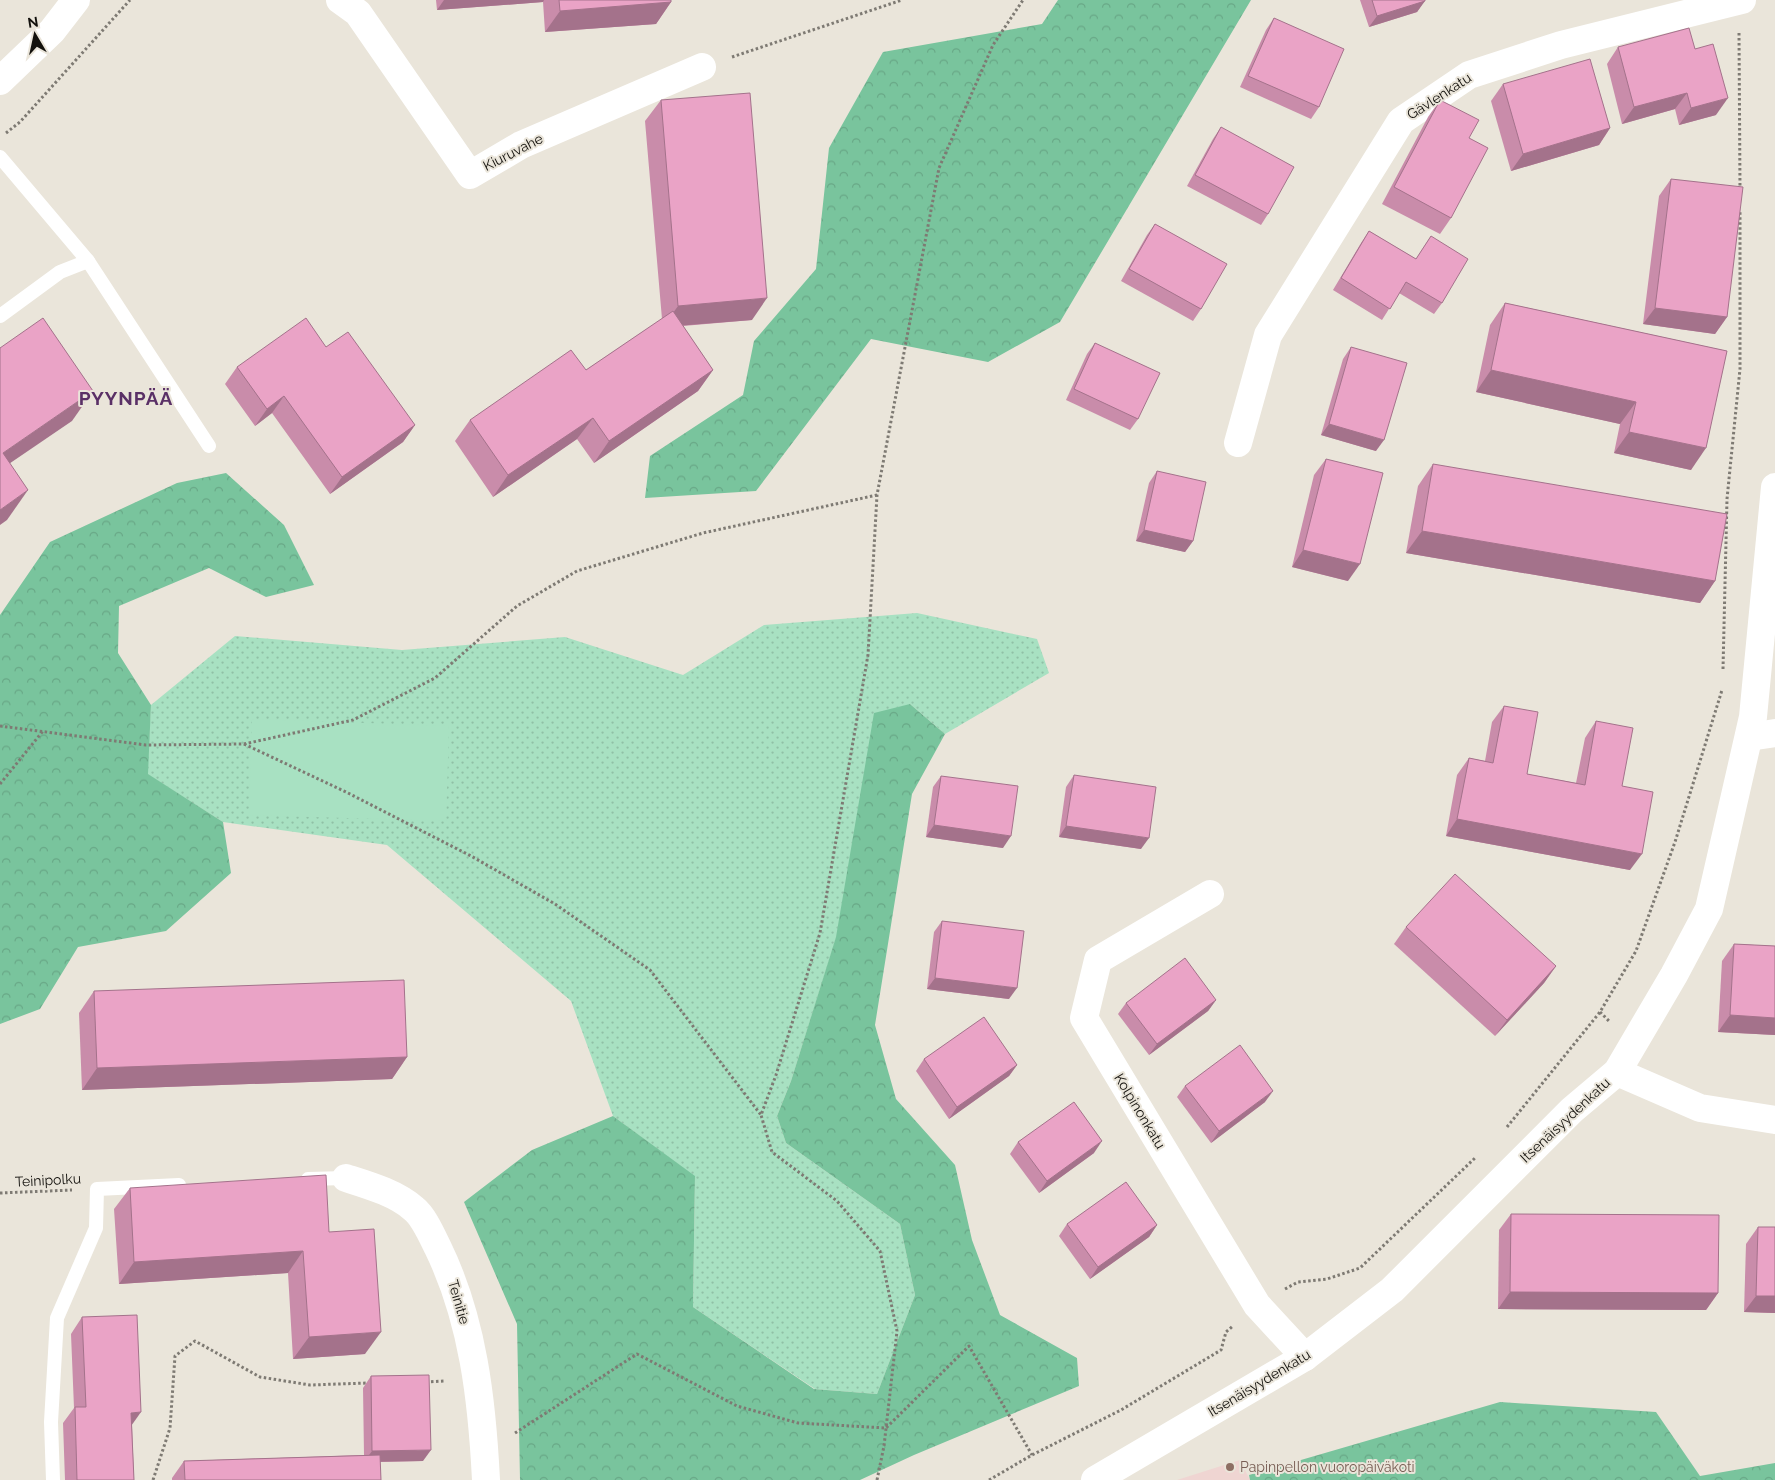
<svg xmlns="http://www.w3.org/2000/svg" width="1775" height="1480" font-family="Raleway,sans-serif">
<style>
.education{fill:#efd5d2}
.grass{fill:url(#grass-dots)}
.forest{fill:url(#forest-crowns)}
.garden{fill:#a8e1c2}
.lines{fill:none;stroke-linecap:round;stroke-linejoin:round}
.path{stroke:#7e7a73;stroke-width:3;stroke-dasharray:2.5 2.5;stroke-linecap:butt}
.lane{stroke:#fff;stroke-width:14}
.street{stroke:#fff;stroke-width:28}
.secondary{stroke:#fff;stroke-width:28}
.wall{fill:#c98caa}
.shaded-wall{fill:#a4728b}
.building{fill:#eaa3c6;stroke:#a4728b}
.education-dot{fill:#8d6e63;stroke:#eae5da;stroke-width:2}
.labels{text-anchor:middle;stroke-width:4;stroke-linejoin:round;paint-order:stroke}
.street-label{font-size:14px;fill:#13110d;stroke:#eae5da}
.education-label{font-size:14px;fill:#785e54;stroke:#eae5da;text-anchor:start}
.district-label{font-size:19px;font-weight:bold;letter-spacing:1px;fill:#5a3066;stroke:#eae5da}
</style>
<defs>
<pattern id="grass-dots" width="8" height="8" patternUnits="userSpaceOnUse" patternTransform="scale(1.25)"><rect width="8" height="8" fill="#a8e1c2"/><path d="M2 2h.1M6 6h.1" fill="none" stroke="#90c0a6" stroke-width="1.8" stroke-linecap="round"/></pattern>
<pattern id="forest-crowns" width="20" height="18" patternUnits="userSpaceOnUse" patternTransform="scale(1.25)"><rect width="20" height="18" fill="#79c49d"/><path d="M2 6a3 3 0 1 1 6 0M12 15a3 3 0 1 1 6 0" fill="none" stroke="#68a786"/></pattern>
</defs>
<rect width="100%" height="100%" fill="#eae5da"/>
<path class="education" d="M1240,1460L1250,1480H1177Z"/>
<path class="grass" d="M917,613L1037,639L1049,673L945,734L910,704L791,1081L777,1116L786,1143L900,1224L915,1295L877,1394L815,1389L693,1307L695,1177L613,1116L571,1001L387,845L223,822L147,774L151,705L235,636L402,650L565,637L683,675L764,625Z"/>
<g class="forest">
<path d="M1058,0H1251L1060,322L988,362L871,339L756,491L645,498L650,456L743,395L754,341L816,269L829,148L883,52L1042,24Z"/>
<path d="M226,473L284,525L314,585L266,597L209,568L119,606L118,653L151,705L148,774L223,822L231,873L166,931L78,947L40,1009L0,1024V615L50,542L177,483Z"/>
<path d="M910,704L945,734L912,794L875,1025L896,1099L955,1165L972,1240L1000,1315L1077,1358L1079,1386L914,1455L860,1480H520L517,1324L464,1202L532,1150L613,1116L695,1176L693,1307L814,1389L877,1394L915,1295L900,1224L786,1143L777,1116L791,1081L836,937L874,713Z"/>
<path d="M1500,1402L1656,1412L1700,1476L1775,1463V1480H1250L1249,1475Z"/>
</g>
<path class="garden" d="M252,719L449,726L446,821L249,815Z"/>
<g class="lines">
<g class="path">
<path d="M1739,33L1740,190"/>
<path d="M732,57L902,0"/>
<path d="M6,133L20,122L130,0"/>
<path d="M1723,669L1727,499L1740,369V211"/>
<path d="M0,726L146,745L244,744L353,720L435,678L517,606L577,571L703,533L877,495"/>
<path d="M244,744L346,792L471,856L555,904L650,970L761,1115"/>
<path d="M0,784L43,731"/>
<path d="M1600,1012L1610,1022"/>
<path d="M1507,1127L1600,1012L1636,951L1675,842L1722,690"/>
<path d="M0,1193L72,1190"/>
<path d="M1285,1289L1298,1282L1327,1279L1360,1268L1475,1158"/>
<path d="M426,1382L445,1381"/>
<path d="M515,1433L637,1354L737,1406L798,1423L886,1428L969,1346L1032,1455"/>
<path d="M153,1480L170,1428L175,1356L195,1341L260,1377L310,1385L368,1383"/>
<path d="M877,1480L884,1446L897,1331L880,1251L837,1201L772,1152L761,1115L776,1075L820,933L868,655L877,495L939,168L993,45L1023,0"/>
<path d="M989,1480L1032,1455L1121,1410L1221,1350L1226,1332L1233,1326"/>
</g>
<g class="lane">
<path d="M0,157L88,261"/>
<path d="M0,316L60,272L88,261L209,446"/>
<path d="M308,1179L346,1178"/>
<path d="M53,1480L51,1422L57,1318L96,1228L97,1189L179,1185"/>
</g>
<g class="street">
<path d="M340,0L358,13L470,175L521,145L702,67"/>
<path d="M1238,443L1268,335L1401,121L1469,75L1561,45L1742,0"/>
<path d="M1749,737L1775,733"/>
<path d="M1210,894L1098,960L1084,1018L1257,1305L1305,1357"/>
<path d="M1617,1072L1700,1108L1775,1120"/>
<path d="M346,1178C368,1185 396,1193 414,1209C424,1217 432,1236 438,1248C473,1320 482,1400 486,1480"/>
<path d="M1095,1480L1305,1357L1392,1290L1572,1110L1617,1072L1674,975L1709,909L1753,717L1775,487"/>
</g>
<path class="secondary" d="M0,81L52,31L76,0"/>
</g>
<g class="wall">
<path d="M436,0H671V2L656,24L545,32L543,2L437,10Z"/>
<path d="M1360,0H1425L1417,12L1369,27Z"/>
<path d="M1274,18L1319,107L1311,119L1240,87L1266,30Z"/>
<path d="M1618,47L1695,49L1716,115L1679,125L1675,109L1622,124L1607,64Z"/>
<path d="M1503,84L1610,128L1599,145L1511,171L1491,101Z"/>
<path d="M661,100L752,320L683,326L713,370L698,391L594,463L577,439L493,497L455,441L470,420L586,370L662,319L645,121Z"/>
<path d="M1440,100L1469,138L1451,218L1440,234L1382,204L1428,117Z"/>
<path d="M1221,127L1268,214L1261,225L1187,186L1213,139Z"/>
<path d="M1671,179L1727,317L1715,334L1643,324L1659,196Z"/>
<path d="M1155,224L1201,309L1193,321L1121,281L1147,235Z"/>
<path d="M1369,231L1416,259L1431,236L1442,303L1434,314L1399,293L1382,320L1333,290L1361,243Z"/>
<path d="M1505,303L1727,351L1691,470L1614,453L1620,424L1476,392L1490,325Z"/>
<path d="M1095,343L1138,419L1130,430L1066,400L1087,354Z"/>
<path d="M326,347L415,425L403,442L330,494L272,413L255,426L225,384L237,367Z"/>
<path d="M1351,347L1376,451L1321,435L1343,359Z"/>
<path d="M1326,459L1348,581L1292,567L1314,475Z"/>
<path d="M1433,464L1715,581L1700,603L1406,553L1418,486Z"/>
<path d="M1157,471L1193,541L1185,552L1136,541L1149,483Z"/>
<path d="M1504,706L1527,774L1576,783L1585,738L1596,721L1622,786L1630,870L1446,836L1457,775L1469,758L1485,761L1492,722Z"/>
<path d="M1074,775L1141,849L1059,837L1066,787Z"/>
<path d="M941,776L1003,848L926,837L933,787Z"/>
<path d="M942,921L1009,999L927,989L934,932Z"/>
<path d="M1406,927L1556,966L1544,983L1495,1036L1394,944Z"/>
<path d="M1734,944L1775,946V1035L1718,1032L1722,961Z"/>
<path d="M94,991L407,1057L392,1079L82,1090L79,1013Z"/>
<path d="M1216,1000L1208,1011L1149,1055L1118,1014L1126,1003Z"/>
<path d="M924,1059L1017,1065L1009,1076L949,1119L916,1071Z"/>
<path d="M1185,1086L1265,1102L1211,1143L1177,1097Z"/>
<path d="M1018,1142L1094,1153L1039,1193L1010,1154Z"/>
<path d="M130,1188L329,1232L365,1354L293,1359L288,1273L119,1284L114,1209Z"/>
<path d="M1511,1214L1718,1293L1706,1310L1498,1309L1499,1230Z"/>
<path d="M1067,1224L1157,1225L1149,1237L1090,1279L1059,1236Z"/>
<path d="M1758,1227H1775V1313L1744,1312L1746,1244Z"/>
<path d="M82,1317L132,1425L134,1480H65L63,1423L74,1408L71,1334Z"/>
<path d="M371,1376L423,1461L380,1462L381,1480H172V1478L184,1461L364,1455L363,1388Z"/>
</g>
<g class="shaded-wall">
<path d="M444,0H544L543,2L437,10Z"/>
<path d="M1425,1L1417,12L1369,27L1377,16Z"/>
<path d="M671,2L656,24L545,32L560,11Z"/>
<path d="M1687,93L1675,109L1622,124L1634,107Z"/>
<path d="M1728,98L1716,115L1679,125L1691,108Z"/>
<path d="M1610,128L1599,145L1511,171L1523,154Z"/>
<path d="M767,298L752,320L663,327L678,306Z"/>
<path d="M1655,308L1727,317L1715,334L1643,324Z"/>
<path d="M713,370L698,391L594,463L609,441Z"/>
<path d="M1491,370L1636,402L1620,424L1476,392Z"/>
<path d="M93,391L72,421L0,470L3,453Z"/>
<path d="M284,396L272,413L255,426L267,409Z"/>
<path d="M593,418L577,439L493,497L508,475Z"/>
<path d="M1329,424L1384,440L1376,451L1321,435Z"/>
<path d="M415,425L403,442L330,494L342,477Z"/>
<path d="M1629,432L1706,448L1691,470L1614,453Z"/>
<path d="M28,490L7,520L0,525V510Z"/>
<path d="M1144,530L1193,541L1185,552L1136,541Z"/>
<path d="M1422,531L1715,581L1700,603L1406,553Z"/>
<path d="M1303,550L1360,564L1348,581L1292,567Z"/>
<path d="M1457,819L1642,854L1630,870L1446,836Z"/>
<path d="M934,825L1011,836L1003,848L926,837Z"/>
<path d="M1066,826L1149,838L1141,849L1059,837Z"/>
<path d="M1556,966L1544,983L1495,1036L1507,1020Z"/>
<path d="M935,978L1017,988L1009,999L927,989Z"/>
<path d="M1216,1000L1208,1011L1149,1055L1157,1044Z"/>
<path d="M1730,1015L1775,1018V1035L1718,1032Z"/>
<path d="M407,1057L392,1079L82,1090L97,1068Z"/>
<path d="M1017,1065L1009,1076L949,1119L957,1107Z"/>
<path d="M1273,1091L1265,1102L1211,1143L1219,1131Z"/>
<path d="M1102,1141L1094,1153L1039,1193L1047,1181Z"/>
<path d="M1157,1225L1149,1237L1090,1279L1098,1267Z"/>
<path d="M303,1251L288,1273L119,1284L134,1262Z"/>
<path d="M1510,1292L1718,1293L1706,1310L1498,1309Z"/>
<path d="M1756,1296H1775V1313L1744,1312Z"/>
<path d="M381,1332L365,1354L293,1359L309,1337Z"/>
<path d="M141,1412L129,1429L131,1413Z"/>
<path d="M431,1450L423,1461L364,1462L372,1451Z"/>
</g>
<g class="building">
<path d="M559,0H671V2L560,11Z"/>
<path d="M1372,0H1425V1L1377,16Z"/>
<path d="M1274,18L1344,49L1319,107L1248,76Z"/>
<path d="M1689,28L1695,49L1713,44L1728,98L1691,108L1687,93L1634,107L1618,47Z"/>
<path d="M1590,59L1610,128L1523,154L1503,84Z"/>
<path d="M750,93L767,298L678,306L661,100Z"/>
<path d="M1440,100L1479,120L1469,138L1488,148L1451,218L1394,187Z"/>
<path d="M1221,127L1294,167L1268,214L1195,175Z"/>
<path d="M1671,179L1743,187L1727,317L1655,308Z"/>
<path d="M1155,224L1227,264L1201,309L1129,269Z"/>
<path d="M1369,231L1416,259L1431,236L1468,259L1442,303L1406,282L1390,309L1341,278Z"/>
<path d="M1505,303L1727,351L1706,448L1629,432L1636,402L1491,370Z"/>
<path d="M673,311L713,370L609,441L593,418L508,475L470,420L571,350L586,370Z"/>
<path d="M43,318L93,391L3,453L28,490L0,510V348Z"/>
<path d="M306,318L326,347L348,332L415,425L342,477L284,396L267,409L237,367Z"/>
<path d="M1095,343L1160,373L1138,419L1074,389Z"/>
<path d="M1351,347L1407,363L1384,440L1329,424Z"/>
<path d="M1326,459L1383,473L1360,564L1303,550Z"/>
<path d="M1433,464L1727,514L1715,581L1422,531Z"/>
<path d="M1157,471L1206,482L1193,541L1144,530Z"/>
<path d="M1504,706L1538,712L1527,774L1585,785L1596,721L1633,728L1622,786L1653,792L1642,854L1457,819L1469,758L1493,763Z"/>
<path d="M1074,775L1156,787L1149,838L1066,826Z"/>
<path d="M941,776L1018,786L1011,836L934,825Z"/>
<path d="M1455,874L1556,966L1507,1020L1406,927Z"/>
<path d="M942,921L1024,931L1017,988L935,978Z"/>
<path d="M1734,944L1775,946V1018L1730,1015Z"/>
<path d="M1185,958L1216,1000L1157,1044L1126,1003Z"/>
<path d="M404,980L407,1057L97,1068L94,991Z"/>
<path d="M984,1017L1017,1065L957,1107L924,1059Z"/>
<path d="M1240,1045L1273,1091L1219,1131L1185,1086Z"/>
<path d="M1074,1102L1102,1141L1047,1181L1018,1142Z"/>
<path d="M326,1175L329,1232L374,1229L381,1332L309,1337L303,1251L134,1262L130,1188Z"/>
<path d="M1126,1182L1157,1225L1098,1267L1067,1224Z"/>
<path d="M1511,1214L1719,1215L1718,1293L1510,1292Z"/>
<path d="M1758,1227H1775V1296H1756Z"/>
<path d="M137,1315L141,1412L131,1413L134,1480H77L75,1407H86L82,1317Z"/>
<path d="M429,1375L431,1450L372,1451L371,1376Z"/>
<path d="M380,1455L381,1480H185L184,1461Z"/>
</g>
<circle class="education-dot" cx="1230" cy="1467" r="5"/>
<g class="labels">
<g class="street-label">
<text transform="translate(1439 96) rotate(-33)" y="5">Gävlenkatu</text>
<text transform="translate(513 152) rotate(-27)" y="5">Kiuruvahe</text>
<text transform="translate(1140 1111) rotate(59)" y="5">Kolpinonkatu</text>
<text transform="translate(1565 1120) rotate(-43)" y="5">Itsenäisyydenkatu</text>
<text transform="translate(48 1180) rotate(-3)" y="5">Teinipolku</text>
<text transform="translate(459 1302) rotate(74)" y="5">Teinitie</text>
<text transform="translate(1259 1383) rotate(-31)" y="5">Itsenäisyydenkatu</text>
</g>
<g class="education-label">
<text x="1240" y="1472">Papinpellon vuoropäiväkoti</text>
</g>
<g class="district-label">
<text x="126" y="405">PYYNPÄÄ</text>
</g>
</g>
<g transform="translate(35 35) rotate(351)" stroke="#eae5da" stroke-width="4" paint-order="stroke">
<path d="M0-4L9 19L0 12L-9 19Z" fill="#13110d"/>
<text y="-8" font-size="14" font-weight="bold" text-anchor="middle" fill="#13110d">N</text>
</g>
</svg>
